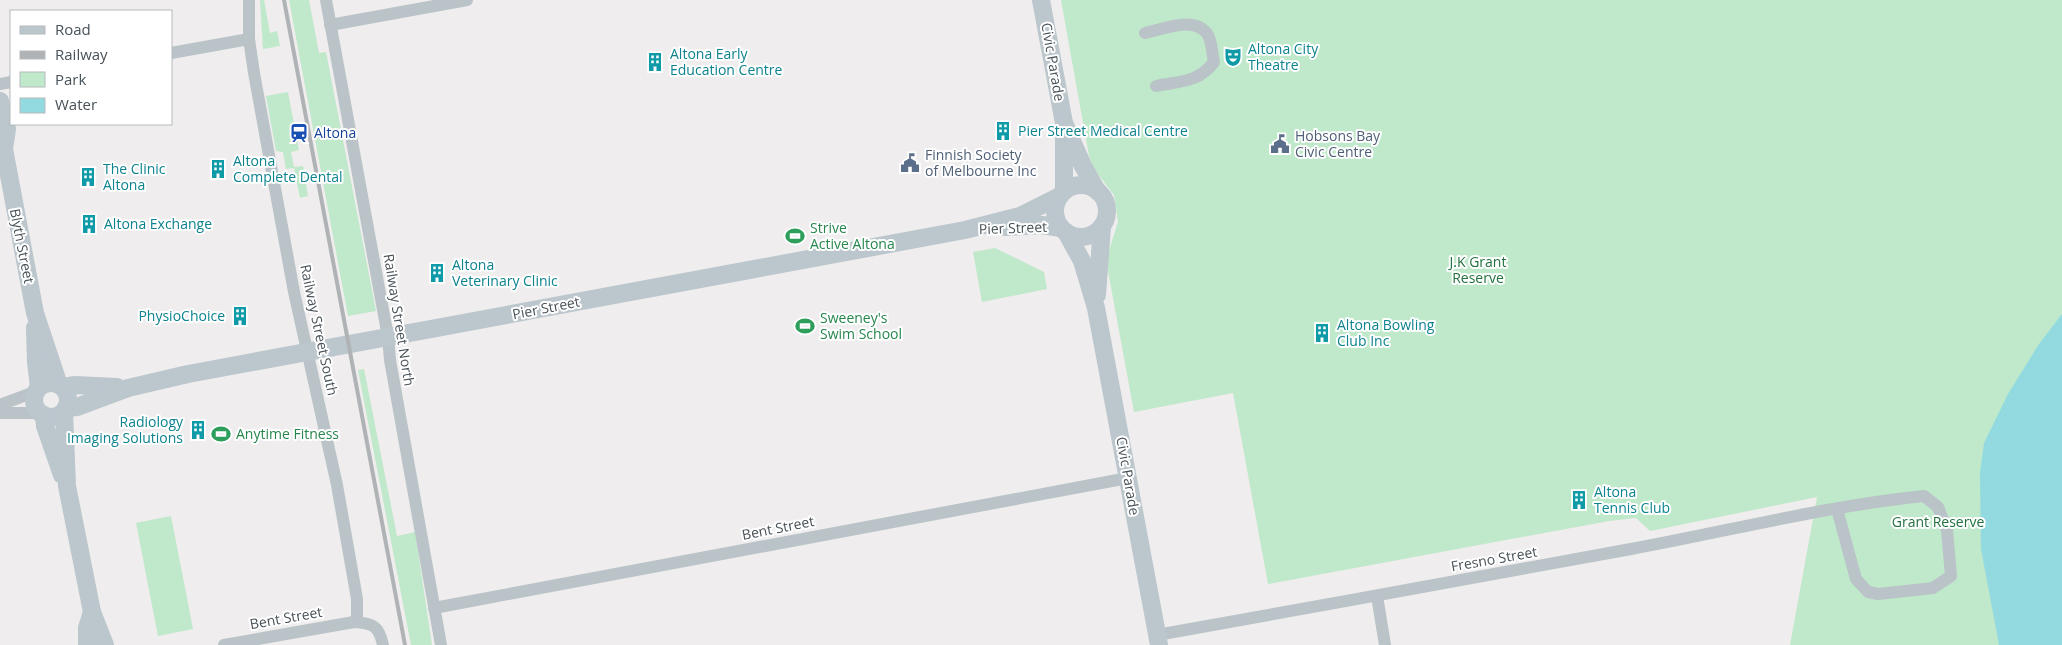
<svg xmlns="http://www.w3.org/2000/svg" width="2062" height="645" font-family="'Open Sans',sans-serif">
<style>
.green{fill:#c0e8ca}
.water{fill:#92dae0}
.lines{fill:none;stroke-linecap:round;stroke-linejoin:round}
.street{stroke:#bac3c8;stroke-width:12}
.secondary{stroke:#bbc6cd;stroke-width:18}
.rail{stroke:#b0b3b6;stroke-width:4}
.labels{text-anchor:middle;stroke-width:4;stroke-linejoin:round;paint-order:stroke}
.culture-label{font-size:14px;fill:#0d838f;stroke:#fff;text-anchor:start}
.street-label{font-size:14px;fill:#485258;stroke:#fff}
.transit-label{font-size:14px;fill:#164399;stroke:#fff;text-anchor:start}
.service-label{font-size:14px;fill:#4e5e75;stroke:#fff;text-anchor:start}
.leisure-label{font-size:14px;fill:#27864d;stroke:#fff;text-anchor:start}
.park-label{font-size:14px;fill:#22703e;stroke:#fff}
</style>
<rect width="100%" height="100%" fill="#efeded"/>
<g class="green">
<path d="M260,0H264L270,33L277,31L280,46L263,49Z"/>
<path d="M289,0H309L319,53L326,52L376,311L348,316Z"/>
<path d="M1061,0H2062V645H1790L1817,497L1650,531L1636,518L1609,521L1268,584L1233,393L1134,412L1106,260L1118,222L1114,195L1094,169L1089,156Z"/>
<path d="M288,92L299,150L291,152L294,167L303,166L308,196L300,198L294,168L286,169L283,152L276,151L266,96Z"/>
<path d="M995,248L1044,272L1047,289L982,302L973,252Z"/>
<path d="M364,369L397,536L415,532L432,645H411L358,370Z"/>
<path d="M171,516L193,629L158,636L136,523Z"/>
</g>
<path class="water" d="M2062,314V645H1999L1981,549L1980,473L1984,443L2008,394L2039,344Z"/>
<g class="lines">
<g class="street">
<path d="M249,0V39L254,73L294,292L337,485L357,599V618L354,622"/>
<path d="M326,0L388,337L390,360L441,645"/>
<path d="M330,25L467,0"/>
<path d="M1145,33C1164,29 1195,15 1208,35C1212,42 1212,54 1214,62C1198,83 1180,81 1156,86"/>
<path d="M171,53L249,39"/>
<path d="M0,84L11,82"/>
<path d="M0,405L37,391"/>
<path d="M0,413H40"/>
<path d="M1377,596L1385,645"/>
<path d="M434,608L1128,478"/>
<path d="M1157,635C1315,606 1473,579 1631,549C1729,531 1826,506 1924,496L1938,507L1947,530L1951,576L1933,588L1878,594L1868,592L1856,579L1837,509"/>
<path d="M224,645L354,622C373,623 379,626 383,645"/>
</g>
<g class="secondary">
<path d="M1041,0L1064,123L1083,166L1097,191"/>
<path d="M0,101L7,129L4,149"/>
<path d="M1064,126V191"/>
<path d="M0,140L4,149L35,313L59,385"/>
<circle cx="1081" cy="211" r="26"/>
<path d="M1005,227L1042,225L1061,228"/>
<path d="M1066,232L1082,261L1096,308L1159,645"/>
<path d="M1097,295L1102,226"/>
<path d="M35,328L36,362L39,387"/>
<circle cx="51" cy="400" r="17"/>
<path d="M63,387L74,385L117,387"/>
<path d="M66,408L77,407L128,388L188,374L965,230L1020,216L1060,196"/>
<path d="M64,411L67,486L92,612L105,645"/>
<path d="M44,415L45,426L62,475"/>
<path d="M87,645V628L92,612"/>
</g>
<path class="rail" d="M284,0L405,645"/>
</g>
<defs>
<g id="theatre-bare" transform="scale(1.5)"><path d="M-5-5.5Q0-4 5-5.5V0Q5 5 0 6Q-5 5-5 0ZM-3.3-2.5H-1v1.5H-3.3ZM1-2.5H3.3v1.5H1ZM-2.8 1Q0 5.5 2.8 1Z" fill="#0f9aa8" stroke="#fff" stroke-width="2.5" paint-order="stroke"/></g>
<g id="building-bare" transform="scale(1.5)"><path d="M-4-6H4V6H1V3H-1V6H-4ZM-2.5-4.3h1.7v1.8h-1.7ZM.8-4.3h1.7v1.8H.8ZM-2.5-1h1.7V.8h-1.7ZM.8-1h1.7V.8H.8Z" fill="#0f9aa8" stroke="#fff" stroke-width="2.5" paint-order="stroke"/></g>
<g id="station-bare" transform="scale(1.5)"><path d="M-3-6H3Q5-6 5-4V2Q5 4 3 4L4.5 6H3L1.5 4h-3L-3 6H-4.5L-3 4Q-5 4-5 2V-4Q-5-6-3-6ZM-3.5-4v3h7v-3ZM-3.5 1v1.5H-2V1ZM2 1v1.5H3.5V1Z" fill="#1a4fb4" stroke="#fff" stroke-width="2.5" paint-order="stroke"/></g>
<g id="civic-bare" transform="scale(1.5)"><path d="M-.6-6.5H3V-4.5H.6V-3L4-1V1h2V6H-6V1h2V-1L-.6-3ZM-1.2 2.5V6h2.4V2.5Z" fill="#5c6f8a" stroke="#fff" stroke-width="2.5" paint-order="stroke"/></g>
<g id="stadium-bare" transform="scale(1.5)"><path d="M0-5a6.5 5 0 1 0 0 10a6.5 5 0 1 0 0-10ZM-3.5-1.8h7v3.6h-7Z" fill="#2e9e5b" stroke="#fff" stroke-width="2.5" paint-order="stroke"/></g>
</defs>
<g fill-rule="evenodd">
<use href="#theatre-bare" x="1233" y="57"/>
<use href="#building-bare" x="655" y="62"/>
<use href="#building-bare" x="1003" y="131"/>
<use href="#station-bare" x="299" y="133"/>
<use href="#civic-bare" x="1280" y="144"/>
<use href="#civic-bare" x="910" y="163"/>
<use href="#building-bare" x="218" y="169"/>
<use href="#building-bare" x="88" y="177"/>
<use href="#building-bare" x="89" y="224"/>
<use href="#stadium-bare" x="795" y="236"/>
<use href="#building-bare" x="437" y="273"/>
<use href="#building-bare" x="240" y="316"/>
<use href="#stadium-bare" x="805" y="326"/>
<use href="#building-bare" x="1322" y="333"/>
<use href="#building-bare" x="198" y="430"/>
<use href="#stadium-bare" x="221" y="434"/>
<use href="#building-bare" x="1579" y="500"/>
</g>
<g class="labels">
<g class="culture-label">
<text x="1248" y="54">Altona City<tspan x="1248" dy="16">Theatre</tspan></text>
<text x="670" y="59">Altona Early<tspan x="670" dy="16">Education Centre</tspan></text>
<text x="1018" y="136">Pier Street Medical Centre</text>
<text x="233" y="166">Altona<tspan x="233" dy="16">Complete Dental</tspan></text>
<text x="103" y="174">The Clinic<tspan x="103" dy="16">Altona</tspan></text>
<text x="104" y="229">Altona Exchange</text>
<text x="452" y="270">Altona<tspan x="452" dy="16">Veterinary Clinic</tspan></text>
<text x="225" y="321" text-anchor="end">PhysioChoice</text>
<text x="1337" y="330">Altona Bowling<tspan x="1337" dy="16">Club Inc</tspan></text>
<text x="183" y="427" text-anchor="end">Radiology<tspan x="183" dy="16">Imaging Solutions</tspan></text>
<text x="1594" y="497">Altona<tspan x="1594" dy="16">Tennis Club</tspan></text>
</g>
<g class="street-label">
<text transform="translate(1053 62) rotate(80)" y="5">Civic Parade</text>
<text transform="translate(1013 228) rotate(-2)" y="5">Pier Street</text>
<text transform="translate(22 246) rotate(79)" y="5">Blyth Street</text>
<text transform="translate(546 308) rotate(-11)" y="5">Pier Street</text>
<text transform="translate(399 320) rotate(81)" y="5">Railway Street North</text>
<text transform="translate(319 330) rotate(78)" y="5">Railway Street South</text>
<text transform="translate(1128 476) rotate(80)" y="5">Civic Parade</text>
<text transform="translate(778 528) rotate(-11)" y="5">Bent Street</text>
<text transform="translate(1494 559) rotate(-10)" y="5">Fresno Street</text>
<text transform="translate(286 618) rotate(-10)" y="5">Bent Street</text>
</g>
<g class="transit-label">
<text x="314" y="138">Altona</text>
</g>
<g class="service-label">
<text x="1295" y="141">Hobsons Bay<tspan x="1295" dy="16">Civic Centre</tspan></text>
<text x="925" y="160">Finnish Society<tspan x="925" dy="16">of Melbourne Inc</tspan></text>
</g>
<g class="leisure-label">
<text x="810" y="233">Strive<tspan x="810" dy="16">Active Altona</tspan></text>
<text x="820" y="323">Sweeney's<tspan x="820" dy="16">Swim School</tspan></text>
<text x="236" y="439">Anytime Fitness</text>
</g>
<g class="park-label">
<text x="1478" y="267">J.K Grant<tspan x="1478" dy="16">Reserve</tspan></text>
<text x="1938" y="527">Grant Reserve</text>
</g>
</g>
<rect x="10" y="10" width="162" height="115" fill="#ffffff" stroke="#b6babc"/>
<rect x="20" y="26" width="25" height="8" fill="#bbc6cd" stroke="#b6babc"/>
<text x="55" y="35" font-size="15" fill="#485258">Road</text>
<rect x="20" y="51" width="25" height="8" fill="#b0b3b6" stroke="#b6babc"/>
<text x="55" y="60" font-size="15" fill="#485258">Railway</text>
<rect x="20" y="72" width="25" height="15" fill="#c0e8ca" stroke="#b6babc"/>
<text x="55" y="85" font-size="15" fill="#485258">Park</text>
<rect x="20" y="98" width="25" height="15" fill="#92dae0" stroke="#b6babc"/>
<text x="55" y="110" font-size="15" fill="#485258">Water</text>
</svg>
